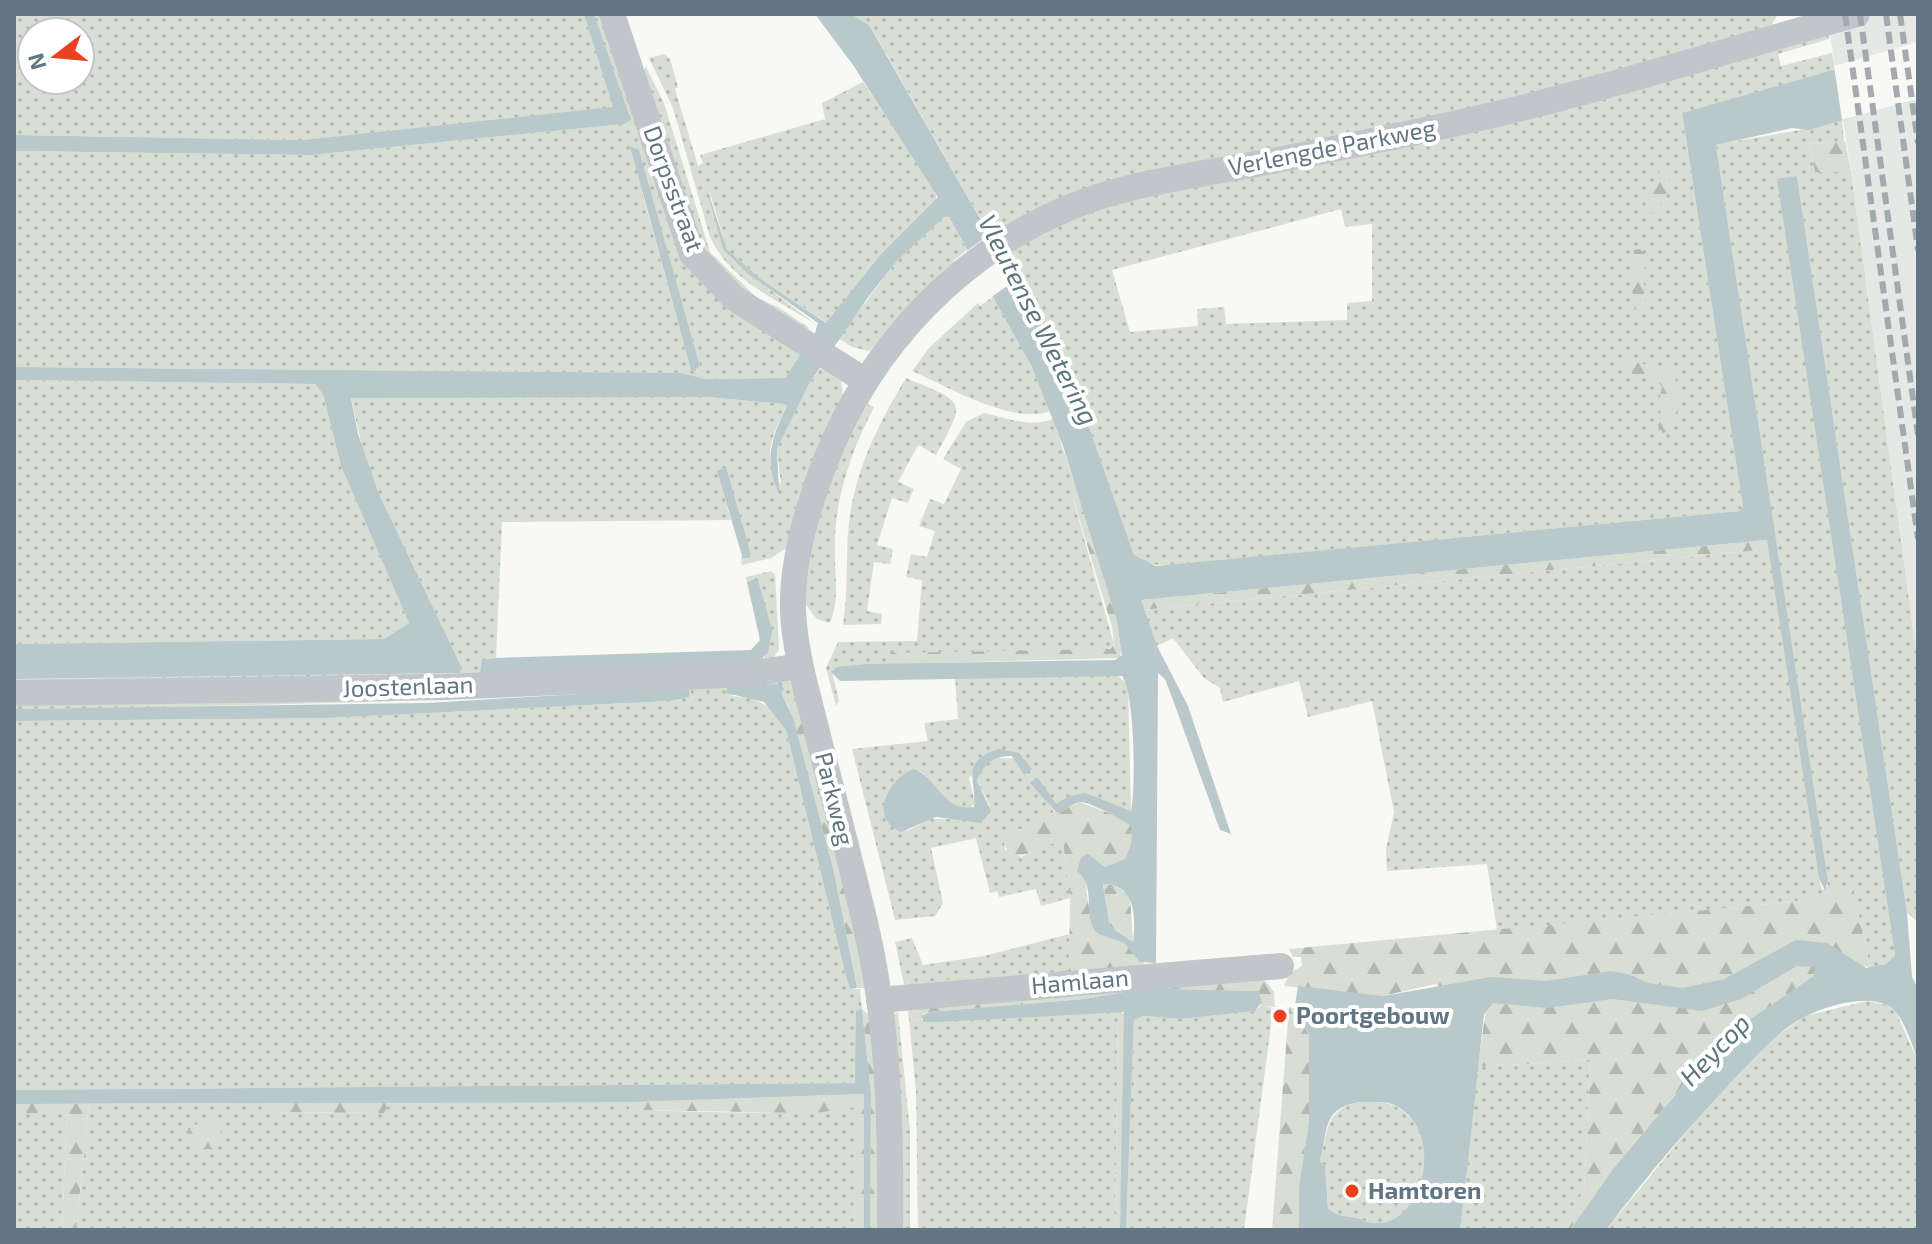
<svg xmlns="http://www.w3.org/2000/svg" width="1932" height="1244" font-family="'Exo 2',sans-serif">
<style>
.built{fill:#e6e8e6}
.grass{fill:url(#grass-dots);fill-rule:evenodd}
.forest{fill:url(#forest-firs)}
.water{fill:#b9c8cb;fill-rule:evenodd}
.pier{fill:#f8f8f5}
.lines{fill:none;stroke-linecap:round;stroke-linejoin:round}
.minor{stroke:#c1c6ca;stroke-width:26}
.rail{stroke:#a2aab0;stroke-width:6;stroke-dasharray:12 6;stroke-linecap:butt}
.poi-dot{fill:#ed4021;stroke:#fff;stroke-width:3}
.labels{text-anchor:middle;stroke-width:8;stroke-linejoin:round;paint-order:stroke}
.street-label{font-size:24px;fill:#617682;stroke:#fff}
.poi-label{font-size:24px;font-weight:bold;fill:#617682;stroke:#fff;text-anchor:start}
.water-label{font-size:26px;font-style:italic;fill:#5c767c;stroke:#fff}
</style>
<defs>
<pattern id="grass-dots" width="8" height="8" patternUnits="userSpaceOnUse" patternTransform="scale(2)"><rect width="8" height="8" fill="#d8ded4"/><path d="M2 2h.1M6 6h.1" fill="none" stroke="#b3b9b1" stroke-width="1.8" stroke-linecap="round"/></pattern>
<pattern id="forest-firs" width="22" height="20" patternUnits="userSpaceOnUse" patternTransform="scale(2)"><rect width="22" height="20" fill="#d8ded4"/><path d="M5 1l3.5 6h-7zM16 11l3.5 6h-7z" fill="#b3b9b1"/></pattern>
</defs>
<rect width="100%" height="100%" fill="#f8f8f5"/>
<path class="built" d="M1827,14H1918V666L1851,172Z"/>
<g class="grass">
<path d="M14,14H584L614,107L594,112L303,140L14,135ZM32,32H80V80H32Z"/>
<path d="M594,14H602L672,233L801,355L785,378L706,379L682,373L14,367V151L311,155L623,124L630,120ZM649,187L700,366L696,371L691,370L642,192Z"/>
<path d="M851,14H1778L1771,26L1828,33L1829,39L1778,54L1781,66L1832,53L1835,70L1682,114L1743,507L1740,511L1191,563C1171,565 1151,569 1134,555L1082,407L1055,349L887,55L869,25ZM1341,209L1345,227L1372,224V301L1347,303V320L1226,324L1224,307L1197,309L1198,326L1130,332L1112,270Z"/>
<path d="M664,54L670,59L678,87L675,89L698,166L703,163L700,155L825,119L822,103L863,82L937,193L936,199L881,254L827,323L758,277L727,249L708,187L723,249L749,274L817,325C778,300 731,282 710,237L673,108L649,58Z"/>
<path d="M646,67L664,103L710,252L757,298L778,307L809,328L807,331L750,298L701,247L643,73Z"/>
<path d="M1842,120L1844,141L1809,144L1815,172H1851L1918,666V922L1907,913L1797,176L1778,180L1895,955L1886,964L1870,968L1852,883C1835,893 1818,891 1802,901L1497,930L1487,864L1387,871L1386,849L1394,812L1372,701L1308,717L1299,681L1223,702L1220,688L1204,678L1173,638L1157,646L1142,610L1769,549L1819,879L1822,890L1828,886L1716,145C1758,136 1801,132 1842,120Z"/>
<path d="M944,217H949L967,250L953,261L955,265L869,351L852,347L838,338L897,261Z"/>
<path d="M994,296L1032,367L1050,411C1014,426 947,386 912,371L929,348L978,303L980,306Z"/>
<path d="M821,368L841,381L843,396L787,548L771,558L742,565L741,557L751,555L717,471L731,520L502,522L496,658L482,661L765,658L752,580L747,582L746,577L771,571L775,574L779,650L767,666L14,689V679L459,673L461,666L378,492L364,456L351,397H708L784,404L787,406C773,433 760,459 781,485L777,449L809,384Z"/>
<path d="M906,378C964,403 968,397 936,455L918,445L898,482L914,489L908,503L892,498L877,545L893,549L890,564L874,562L867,611L882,614L881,624L843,625C848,593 846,564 848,533C852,476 877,426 906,378Z"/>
<path d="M14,380L315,384L323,394L341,466L409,623L384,639L14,644Z"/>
<path d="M868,404L874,407C853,448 837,491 835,537C833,565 841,598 830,623L817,619L805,604C810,534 832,465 868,404Z"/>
<path d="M984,413C1008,418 1029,428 1053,419L1079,497L1073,499L1114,644L1106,651L890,654V664L832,672L839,701L836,706L826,668L838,642L917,641L922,580L906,577L911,554L927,557L935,531L919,526L930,499L944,504L961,469L943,459L966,422Z"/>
<path d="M1117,675L1128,685L1131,811L1086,793L1056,805L1036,778L1054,811L1035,825L1004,834L1005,850L1021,857L1052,843L1063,842L1070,898L1041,906L1036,889L999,897L997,891L990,893L976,838L931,848L943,903L935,916L895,920L852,749L928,741L924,723L958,719L955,677ZM998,750L1010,751L1024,758C1000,761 989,749 977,781L990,806L957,819H930L907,831L888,793L920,771C937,784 945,809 969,809L975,803L969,778Z"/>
<path d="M790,680L799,705H788L780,691L782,685L729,696C757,697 772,704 786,730L845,972L850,989H860L862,1009L856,1012V1083L14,1090V721L327,718L669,701L662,689C446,701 231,707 14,709V698Z"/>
<path d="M1070,934L1069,970L988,981L987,977L904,984L895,942L912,938L923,965L984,956Z"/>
<path d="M1867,1001L1887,1005L1896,1012L1918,1062V1230H1606L1706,1108L1775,1037L1805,1016Z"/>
<path d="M1261,1006L1271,1007V1025L1244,1230H1126L1134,1020L1144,1016L1181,1019L1254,1011Z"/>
<path d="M1118,1010L1115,1230H918L916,1092L909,1019L942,1022Z"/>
<path d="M898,1012L910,1131V1230H900L892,1016Z"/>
<path d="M1590,1060L1584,1191L1560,1230H1460C1467,1176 1472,1122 1478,1067Z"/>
<path d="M391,1101L633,1102L629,1110C704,1111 782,1117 857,1106L854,1230H76L89,1104L265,1103L263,1112L383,1113Z"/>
<path d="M1361,1102C1371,1103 1384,1101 1392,1105C1450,1128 1422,1228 1374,1223C1368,1223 1362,1219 1356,1218C1345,1216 1336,1216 1328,1208L1325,1165L1320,1162C1327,1134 1325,1107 1361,1102Z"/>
<path d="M67,1112L62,1230H14V1113Z"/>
</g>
<g class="forest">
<path d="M1845,141L1851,172H1815L1809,144Z"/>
<path d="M1666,168L1670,171C1670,187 1665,208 1649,215L1644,208L1660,170Z"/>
<path d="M1640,249L1645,255L1644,292L1647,308L1643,313L1636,309L1632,291L1634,250Z"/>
<path d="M1612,358L1670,369C1682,386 1680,410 1672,430L1663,433L1657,424C1664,411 1658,401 1662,387L1655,377L1634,376L1626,368L1617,369Z"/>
<path d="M1079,497L1123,639L1120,658L890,664V653L1110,649L1114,644L1112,627L1073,498Z"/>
<path d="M1767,540L1769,549L1142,610L1141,600Z"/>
<path d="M788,705H799L841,861L867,988H857L834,872Z"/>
<path d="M1079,802L1125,819L1132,827L1131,844L1125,859L1105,867L1088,855C1083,881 1087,910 1098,934L1124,943L1145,964L1267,954V958L904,989V984L987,976L988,981L1069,970L1070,898L1063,842C1043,843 1029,859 1009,855L1003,841L1004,834L1035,825L1054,811L1058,813Z"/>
<path d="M1852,882L1870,968L1857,964L1724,1037L1613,1169L1570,1230H1560L1584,1191L1590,1060L1478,1067L1486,1008L1435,984L1383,996L1284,986L1290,973L1302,966L1301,957H1293L1289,949L1802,901C1818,891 1836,893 1852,882Z"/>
<path d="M1103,884L1115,885L1130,896L1133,942L1110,927Z"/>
<path d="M1229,973L1263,978L1274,992L1275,1007L1261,1006L1258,991L1170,989L1158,986L1084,999L930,1012L923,1014L921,1020L909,1019L907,1006L964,997Z"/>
<path d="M1289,1007L1296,1009L1309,1035V1122L1299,1186V1230H1272Z"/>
<path d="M862,1009L871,1017L878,1091L879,1230H870L871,1094Z"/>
<path d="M1118,1010L1126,1015L1120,1230H1115Z"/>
<path d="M865,1094L864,1230H854L856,1107L815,1113L628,1110L633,1102Z"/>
<path d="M391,1101L384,1113L262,1112L265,1103Z"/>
<path d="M14,1104H89L76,1230H62L67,1113H14Z"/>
<path d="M210,1119L223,1123L217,1150L194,1148L188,1128Z"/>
</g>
<g class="water">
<path d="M584,14H594L631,120L624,124L311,155L14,151V135L303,140L613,107Z"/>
<path d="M815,14H851L869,25L1055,349L1082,407L1134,555L1156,566L1740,511L1743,507L1682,113L1918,46V99L1808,130L1792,128L1716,145L1828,882L1825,890L1819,879L1767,540L1141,600L1157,646L1188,706L1231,834L1220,830L1173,700L1165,679L1158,673L1156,963L1140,962L1124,943L1098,934C1081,918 1098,887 1077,871L1081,857L1088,854L1105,867L1125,859L1131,844L1132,827C1126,821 1088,801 1080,802C1072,803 1066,811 1057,813L1030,783L1037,777L1056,804L1069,796L1086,793L1131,811C1136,789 1135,693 1122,676L840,681L831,672L837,667L869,664L1115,660L1122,655L1117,621L1063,446L1032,367L949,217H944L897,261L868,297L809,384L777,449L779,493C763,462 772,436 787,406L784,404L708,397L351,398L358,434L378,492L461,666L460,673L14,679V644L384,639L409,623L341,466L323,394L315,384L14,380V367L682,373L706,379L785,378L815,333L818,323L748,274L723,249L706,187L727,249L758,277L826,323L881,254L938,197L853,65ZM1107,884C1136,887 1136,918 1133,942L1110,927L1103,885Z"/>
<path d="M630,146L639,150L700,366L695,371L691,370Z"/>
<path d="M1797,176L1907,913L1912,977L1918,988V1062C1913,1047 1903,1012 1887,1005C1864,994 1825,1006 1804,1017C1779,1030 1760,1053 1740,1073C1693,1122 1647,1175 1606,1230H1570L1613,1169L1724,1037L1814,976L1815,967L1797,966L1741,999L1702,1011L1613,999L1547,1008L1493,1003L1484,1014C1476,1086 1469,1159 1460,1230H1299V1186L1309,1122V1035L1295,1005L1298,986L1383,996L1491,977L1547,981L1611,971L1628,974L1648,983L1683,988L1724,979L1796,940L1827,943L1866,968L1886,964L1895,955L1777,179ZM1361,1102C1371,1103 1384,1101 1392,1104C1448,1127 1424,1227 1374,1223C1368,1223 1362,1219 1356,1218C1345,1216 1336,1216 1328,1208L1325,1165L1320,1162C1328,1133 1321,1107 1361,1102Z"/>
<path d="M726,467L751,555L743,559L717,471Z"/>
<path d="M752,580H758L772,630L768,653L755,664L480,674L482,660L496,658L751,650L760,640L747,582Z"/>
<path d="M777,684L782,685L784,690L781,692L793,718L834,872L857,988L850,989L845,972L786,730L764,702L726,693L728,687Z"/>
<path d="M662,689L689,690V697L669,701L327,718L14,721V709L426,703Z"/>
<path d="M998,749L1019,753L1032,769L1024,775L1012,756C993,756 984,763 977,781L991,811L981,823L936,817L901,832C868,818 888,780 913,769C939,777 941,812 974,807C977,781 959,762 998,749Z"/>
<path d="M1159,986L1170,989L1258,991L1262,1002L1255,1011L1181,1019L1144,1016L1134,1020L1126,1230H1120L1124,1012L942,1022H924L921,1016L930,1012L1084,999Z"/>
<path d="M862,1009L871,1094L870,1230H864V1094L633,1102L14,1104V1090L855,1083L856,1011Z"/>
</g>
<g class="pier">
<path d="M1918,42V99L1842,120L1834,66Z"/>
<path d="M994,231L1020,277L990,298L964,253Z"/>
</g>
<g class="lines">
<g class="minor">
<path d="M612,14L692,254L734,298L864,380"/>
<path d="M14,693L446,687L749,674L800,666"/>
<path d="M879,1000L1281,966"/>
<path d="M890,1230C891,1129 889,1026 866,927C851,863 834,800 818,736C808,695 795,654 793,611C791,553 817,474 843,422C900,308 1004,218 1130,188C1175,177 1221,171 1266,162C1327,151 1388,138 1449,125C1586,95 1721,52 1857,14"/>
</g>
<g class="rail">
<path d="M1845,14L1918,539"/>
<path d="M1860,14L1918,435"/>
<path d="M1886,14L1918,250"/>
<path d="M1900,14L1918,143"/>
</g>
</g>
<g class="poi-dot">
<circle cx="1280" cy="1016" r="8"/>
<circle cx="1352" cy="1191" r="8"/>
</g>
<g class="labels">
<g class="street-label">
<text transform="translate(1332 148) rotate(-11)" y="8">Verlengde Parkweg</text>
<text transform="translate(673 189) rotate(70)" y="8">Dorpsstraat</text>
<text transform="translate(408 687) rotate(-2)" y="8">Joostenlaan</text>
<text transform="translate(834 799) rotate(76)" y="8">Parkweg</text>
<text transform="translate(1080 982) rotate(-5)" y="8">Hamlaan</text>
</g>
<g class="poi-label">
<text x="1296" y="1024">Poortgebouw</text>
<text x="1368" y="1199">Hamtoren</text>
</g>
<g class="water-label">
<text transform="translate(1038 320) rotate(63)" y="9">Vleutense Wetering</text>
<text transform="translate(1715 1050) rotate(-46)" y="9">Heycop</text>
</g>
</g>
<rect width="1932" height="1244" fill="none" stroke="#617682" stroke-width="32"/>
<g transform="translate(56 56) rotate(254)"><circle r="38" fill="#ffffff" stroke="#c0c8cd" stroke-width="2"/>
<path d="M0-6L14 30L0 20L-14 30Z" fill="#ed4021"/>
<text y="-12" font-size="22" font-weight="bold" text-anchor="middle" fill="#617682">N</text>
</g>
</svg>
